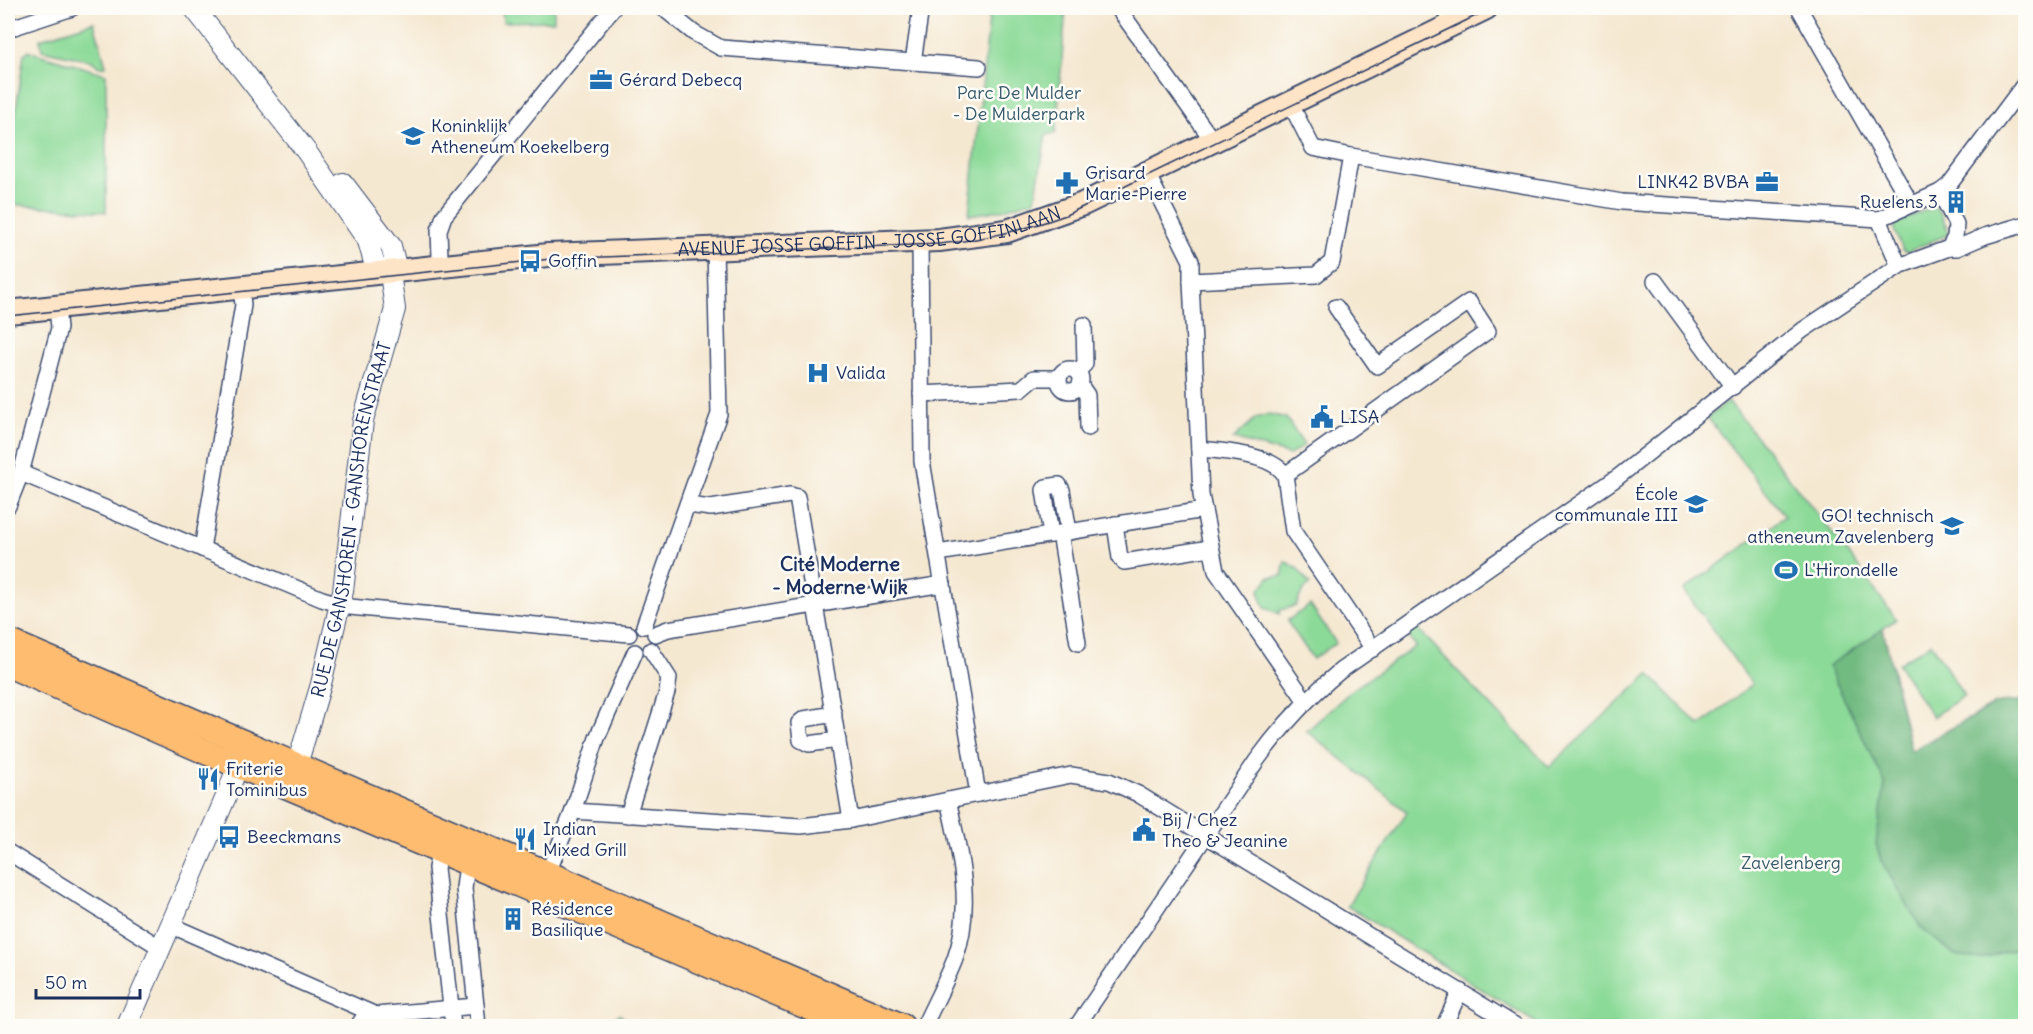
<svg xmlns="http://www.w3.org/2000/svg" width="2033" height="1034" font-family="Delius,sans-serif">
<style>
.green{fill:#8cda98;stroke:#54847b;stroke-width:1.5}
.forest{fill:#71ba80;stroke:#46746f;stroke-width:1.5}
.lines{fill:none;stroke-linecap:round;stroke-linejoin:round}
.minor-casing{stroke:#3c4b6f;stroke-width:18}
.tertiary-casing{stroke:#3c4b6f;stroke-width:22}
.secondary-casing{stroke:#3c4b6f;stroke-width:26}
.primary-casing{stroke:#3c4b6f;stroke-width:27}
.minor{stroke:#fff;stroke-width:15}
.tertiary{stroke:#fff;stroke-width:20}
.secondary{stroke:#fee4c6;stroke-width:22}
.primary{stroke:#fdbc70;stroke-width:24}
.tram{stroke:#1b2f5e;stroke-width:1.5}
.labels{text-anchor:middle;stroke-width:5;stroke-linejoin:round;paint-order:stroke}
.poi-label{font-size:18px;fill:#1b2f5e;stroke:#fdfcf7;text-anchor:start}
.park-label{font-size:18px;fill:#375a6c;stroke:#fdfcf7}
.street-label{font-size:18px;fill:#1b2f5e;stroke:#fdfcf7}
.neighbourhood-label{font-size:20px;font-weight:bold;fill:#1b2f5e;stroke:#fdfcf7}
</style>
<rect width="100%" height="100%" fill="#fdfcf7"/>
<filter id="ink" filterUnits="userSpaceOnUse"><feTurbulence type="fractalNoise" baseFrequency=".0167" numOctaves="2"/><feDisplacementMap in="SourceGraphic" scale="12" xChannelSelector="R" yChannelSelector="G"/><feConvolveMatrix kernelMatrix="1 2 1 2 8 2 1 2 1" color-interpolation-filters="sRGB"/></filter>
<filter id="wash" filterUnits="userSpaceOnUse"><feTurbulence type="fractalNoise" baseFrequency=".008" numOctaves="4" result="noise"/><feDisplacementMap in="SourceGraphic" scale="24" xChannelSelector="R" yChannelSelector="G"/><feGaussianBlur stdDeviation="1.35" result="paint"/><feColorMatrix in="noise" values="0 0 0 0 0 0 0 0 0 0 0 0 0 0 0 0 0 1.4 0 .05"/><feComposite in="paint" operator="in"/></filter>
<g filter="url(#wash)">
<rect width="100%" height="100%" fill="#f5e8d1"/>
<g class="green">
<path d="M502,8H554V21L503,22Z"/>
<path d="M990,8H1066L1056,133L1046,135L1035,200L1001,210L969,215Z"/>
<path d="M94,22L106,66L99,67L92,61L42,50L40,39Z"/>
<path d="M28,51L106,74V212L8,204V166L24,54Z"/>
<path d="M1933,207L1939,210L1948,230L1947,235L1907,252L1903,250L1894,230L1895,224Z"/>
<path d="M1729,402L1846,550L1896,619L1883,629L1911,751L1995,704L2025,700V1026H1541L1347,906L1407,812L1307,731L1352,690L1416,646L1407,635L1417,628L1549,767L1649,674L1700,726L1752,684L1684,590L1785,516L1707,417Z"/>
<path d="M1269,414L1286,418L1304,445L1290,455L1233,439L1256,418Z"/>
<path d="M1285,561L1297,568L1310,584L1302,592L1296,606L1280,610V614L1265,608L1259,591L1269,577L1282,576Z"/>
<path d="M1310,605L1336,643L1313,659L1287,621Z"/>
<path d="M1931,643L1964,696L1932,717L1898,664Z"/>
<path d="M619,1014L633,1026H608Z"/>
</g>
<path class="forest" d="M1883,629L1911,751L1995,704L2025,700V946L1980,959L1955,955L1921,928L1881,861L1876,844L1885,783L1828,666Z"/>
</g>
<g filter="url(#ink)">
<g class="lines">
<g class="minor-casing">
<g id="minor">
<path d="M663,8L694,33L721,48L913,62L921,8"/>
<path d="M1118,8L1213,141"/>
<path d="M1444,8L1453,24"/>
<path d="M1799,8L1911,204"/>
<path d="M8,29L72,8"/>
<path d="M913,62L979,67"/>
<path d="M1290,103L1313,148L1351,156L1622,202L1879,219"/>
<path d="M1147,173L1191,261V281L1316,275L1332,262L1351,156"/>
<path d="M1940,192L1949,185L2026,82"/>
<path d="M920,241L922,461L978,794"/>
<path d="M1949,248H1957L1985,236L2026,224"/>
<path d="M440,257L439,230L444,216L613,8"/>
<path d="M1191,281L1201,495L1216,571L1305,700"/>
<path d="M1655,281L1733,387"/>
<circle cx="1070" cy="380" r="11"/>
<path d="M1078,371L1085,364L1084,325"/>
<path d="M1080,385L1087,395L1088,428"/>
<path d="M921,394L1021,389L1034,378H1059"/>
<path d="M1199,449C1222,451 1272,454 1285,475L1293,531L1373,649"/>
<path d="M21,473L322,599L350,607L629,634"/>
<path d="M1285,475L1488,331L1469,302L1377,366L1336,307"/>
<path d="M688,505L711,508L790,495L797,497L851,820"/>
<path d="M8,506L21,473L59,328L57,307"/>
<path d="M1115,524L1120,558L1124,562L1210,548"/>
<path d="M1060,533L1078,643"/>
<path d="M1051,535L1044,490L1046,487L1059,485L1062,490L1069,532"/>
<path d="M202,549L243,305L241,287"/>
<path d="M938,553L1204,510"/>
<path d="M644,626L719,414L715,248"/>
<path d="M655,634L668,629L943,584"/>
<path d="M834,714L804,719L799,723L801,740L809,744L838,740"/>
<path d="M573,811L801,826L851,820L1071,775L1109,781L1138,794L1516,1026"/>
<path d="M628,815L667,692L669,678L651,650"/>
<path d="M441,845L436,868L453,1026"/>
<path d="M8,852L161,948"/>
<path d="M468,857L464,888L478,1026"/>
<path d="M545,880L573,811L597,738L635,652"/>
<path d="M170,925L376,1015L476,1006"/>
<path d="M358,1026L367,1012"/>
<path d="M924,1026C934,1004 946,982 955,959C974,905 960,853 948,800"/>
<path d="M1077,1026L1257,760C1282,726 1307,698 1340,671L1618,477L1803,330L1899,266L1949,248L1955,237L1956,224L1940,192L1879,219L1899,266"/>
<path d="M1444,1026L1460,991"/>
</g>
</g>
<g class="tertiary-casing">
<g id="tertiary">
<path d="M194,8L306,151L368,241L375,266L390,273"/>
<path d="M343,183L391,246L395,262L390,273"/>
<path id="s1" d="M282,765H297L321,684L343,591L363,421L395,309L390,273"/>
<path d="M127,1026L228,792L238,765L237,752"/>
</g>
</g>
<g class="secondary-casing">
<g id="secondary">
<path id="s2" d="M8,312L548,255L939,240L1007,231L1083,204L1486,8"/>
</g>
</g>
<g class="primary-casing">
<g id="primary">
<path d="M8,641L902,1026"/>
<path d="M8,665L208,753L852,1026"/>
</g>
</g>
<use href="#minor" class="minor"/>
<use href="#tertiary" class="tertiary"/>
<use href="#secondary" class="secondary"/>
<use href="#primary" class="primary"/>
<path class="tram" d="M8,316L551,259L939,244C983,240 1024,230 1066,215L1492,8"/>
</g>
</g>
<defs>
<g id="office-bare" transform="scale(1.8)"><path d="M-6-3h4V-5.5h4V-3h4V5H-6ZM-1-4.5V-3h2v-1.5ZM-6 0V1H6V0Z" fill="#1f6fb2" stroke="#fdfcf7" stroke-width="2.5" paint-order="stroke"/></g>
<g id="school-bare" transform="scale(1.8)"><path d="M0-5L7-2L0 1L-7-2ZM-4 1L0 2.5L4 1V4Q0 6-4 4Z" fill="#1f6fb2" stroke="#fdfcf7" stroke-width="2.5" paint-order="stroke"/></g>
<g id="pharmacy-bare" transform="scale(1.8)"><path d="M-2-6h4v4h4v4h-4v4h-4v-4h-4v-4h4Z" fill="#1f6fb2" stroke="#fdfcf7" stroke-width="2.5" paint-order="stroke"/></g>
<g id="building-bare" transform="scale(1.8)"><path d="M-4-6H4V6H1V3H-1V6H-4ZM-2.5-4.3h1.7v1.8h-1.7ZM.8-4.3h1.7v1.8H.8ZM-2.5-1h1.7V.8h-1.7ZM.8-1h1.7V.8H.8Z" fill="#1f6fb2" stroke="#fdfcf7" stroke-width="2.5" paint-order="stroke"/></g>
<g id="bus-bare" transform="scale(1.8)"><path d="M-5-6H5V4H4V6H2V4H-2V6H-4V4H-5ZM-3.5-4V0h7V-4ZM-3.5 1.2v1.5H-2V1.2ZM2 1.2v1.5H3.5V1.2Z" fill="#1f6fb2" stroke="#fdfcf7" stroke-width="2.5" paint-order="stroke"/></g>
<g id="hospital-bare" transform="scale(1.8)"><path d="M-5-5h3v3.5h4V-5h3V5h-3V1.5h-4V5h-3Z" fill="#1f6fb2" stroke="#fdfcf7" stroke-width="2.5" paint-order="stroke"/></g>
<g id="civic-bare" transform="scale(1.8)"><path d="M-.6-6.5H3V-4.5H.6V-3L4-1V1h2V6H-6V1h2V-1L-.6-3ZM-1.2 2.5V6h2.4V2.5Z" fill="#1f6fb2" stroke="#fdfcf7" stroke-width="2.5" paint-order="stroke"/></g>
<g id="stadium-bare" transform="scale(1.8)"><path d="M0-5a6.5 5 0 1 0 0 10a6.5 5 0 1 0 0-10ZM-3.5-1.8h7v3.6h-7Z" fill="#1f6fb2" stroke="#fdfcf7" stroke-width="2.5" paint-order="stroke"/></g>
<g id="restaurant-bare" transform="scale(1.8)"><path d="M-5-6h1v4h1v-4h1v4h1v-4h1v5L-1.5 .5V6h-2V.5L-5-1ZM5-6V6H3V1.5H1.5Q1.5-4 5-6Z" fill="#1f6fb2" stroke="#fdfcf7" stroke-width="2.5" paint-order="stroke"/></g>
</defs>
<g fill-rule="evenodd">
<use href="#office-bare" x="601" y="80"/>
<use href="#school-bare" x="413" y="136"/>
<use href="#office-bare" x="1767" y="182"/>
<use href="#pharmacy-bare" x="1067" y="183"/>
<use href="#building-bare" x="1956" y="202"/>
<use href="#bus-bare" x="530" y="261"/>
<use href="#hospital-bare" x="818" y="373"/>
<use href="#civic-bare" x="1322" y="417"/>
<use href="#school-bare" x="1696" y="504"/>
<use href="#school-bare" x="1952" y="526"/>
<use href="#stadium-bare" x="1786" y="570"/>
<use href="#restaurant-bare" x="208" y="779"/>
<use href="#civic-bare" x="1144" y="830"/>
<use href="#bus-bare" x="229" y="837"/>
<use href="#restaurant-bare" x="525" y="839"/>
<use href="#building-bare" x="513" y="919"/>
</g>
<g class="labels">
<g class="poi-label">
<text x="619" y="86">Gérard Debecq</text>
<text x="431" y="132">Koninklijk<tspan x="431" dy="21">Atheneum Koekelberg</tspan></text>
<text x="1085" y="179">Grisard<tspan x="1085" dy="21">Marie-Pierre</tspan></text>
<text x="1749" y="188" text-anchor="end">LINK42 BVBA</text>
<text x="1938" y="208" text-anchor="end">Ruelens 3</text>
<text x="548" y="267">Goffin</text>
<text x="836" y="379">Valida</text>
<text x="1340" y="423">LISA</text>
<text x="1678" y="500" text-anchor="end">École<tspan x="1678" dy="21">communale III</tspan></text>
<text x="1934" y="522" text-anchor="end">GO! technisch<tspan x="1934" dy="21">atheneum Zavelenberg</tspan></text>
<text x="1804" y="576">L'Hirondelle</text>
<text x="226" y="775">Friterie<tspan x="226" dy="21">Tominibus</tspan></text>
<text x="1162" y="826">Bij / Chez<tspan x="1162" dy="21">Theo &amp; Jeanine</tspan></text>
<text x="543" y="835">Indian<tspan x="543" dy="21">Mixed Grill</tspan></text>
<text x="247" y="843">Beeckmans</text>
<text x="531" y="915">Résidence<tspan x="531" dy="21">Basilique</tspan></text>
</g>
<g class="park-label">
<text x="1019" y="99">Parc De Mulder<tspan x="1019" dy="21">- De Mulderpark</tspan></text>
<text x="1791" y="869">Zavelenberg</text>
</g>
<g class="street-label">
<text dy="6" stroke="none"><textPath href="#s2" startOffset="866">AVENUE JOSSE GOFFIN - JOSSE GOFFINLAAN</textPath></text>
<text dy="6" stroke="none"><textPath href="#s1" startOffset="267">RUE DE GANSHOREN - GANSHORENSTRAAT</textPath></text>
</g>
<g class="neighbourhood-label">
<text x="840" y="571">Cité Moderne<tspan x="840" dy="23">- Moderne Wijk</tspan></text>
</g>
</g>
<rect width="2033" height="1034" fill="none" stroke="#fdfcf7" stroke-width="30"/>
<path d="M36 989v9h104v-9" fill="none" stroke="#1b2f5e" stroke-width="3"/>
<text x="45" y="989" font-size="18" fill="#1b2f5e" stroke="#fdfcf7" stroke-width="4.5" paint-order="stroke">50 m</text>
</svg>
